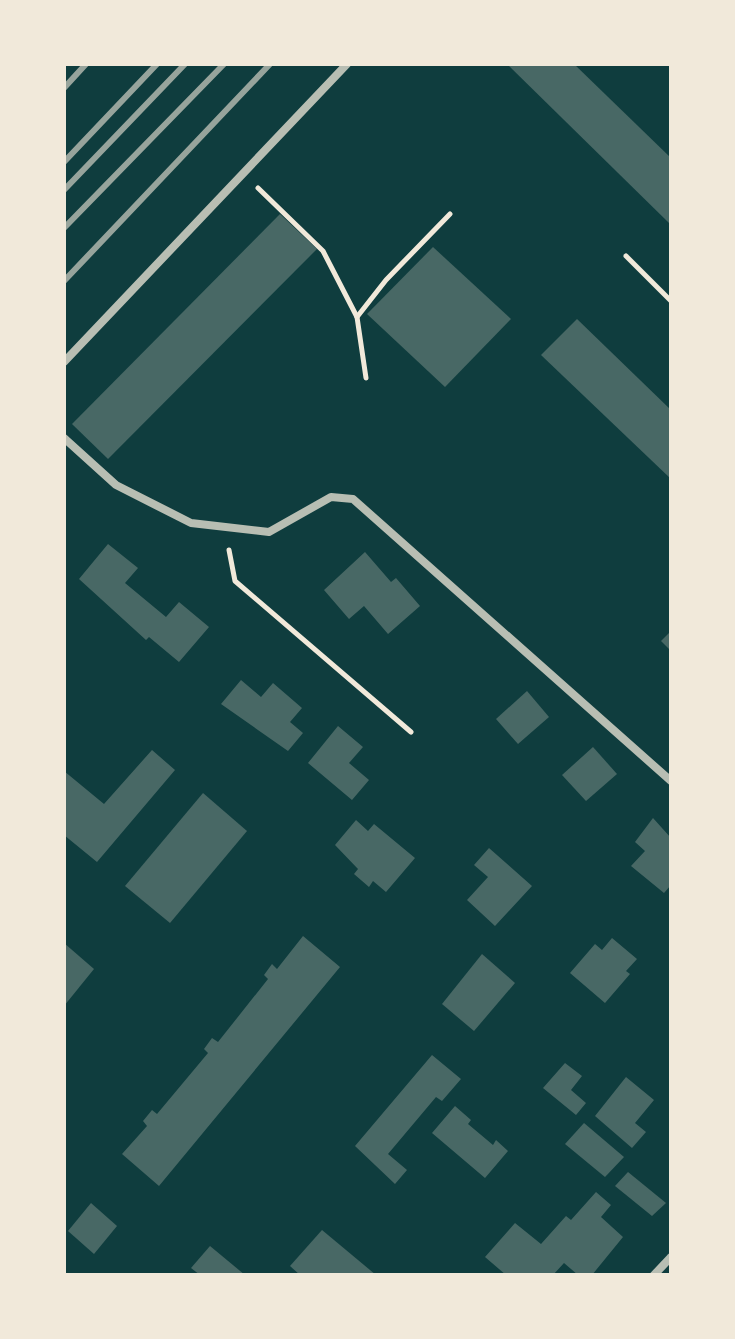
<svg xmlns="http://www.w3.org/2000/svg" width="735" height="1339" font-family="Ubuntu,sans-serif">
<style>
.building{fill:#486865}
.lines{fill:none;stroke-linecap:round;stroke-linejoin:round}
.path{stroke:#f1e9da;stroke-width:5}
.minor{stroke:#b8beb3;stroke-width:8}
.rail{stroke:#97a49c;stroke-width:6}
</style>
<rect width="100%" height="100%" fill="#0f3d3e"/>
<g class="building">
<path d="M507,64H574L671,158L669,223Z"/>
<path d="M280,214L317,249L108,459L72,424Z"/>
<path d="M433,247L511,319L445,387L367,314Z"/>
<path d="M577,319L671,410V479L541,355Z"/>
<path d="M108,544L138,568L125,583L166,617L179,602L209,627L179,662L149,637L146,640L79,579Z"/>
<path d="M365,552L391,582L396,578L420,606L388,634L364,606L349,619L324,590Z"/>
<path d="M671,631V651L661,641Z"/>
<path d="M241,680L261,697L273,683L302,708L290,722L303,733L288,751L221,704Z"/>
<path d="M527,691L549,717L518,744L496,719Z"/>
<path d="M338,726L363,747L349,763L369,780L352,800L308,763Z"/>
<path d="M593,747L617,774L586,801L562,775Z"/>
<path d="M152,750L175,770L97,862L64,835V771L104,804Z"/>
<path d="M203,793L247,831L170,923L125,886Z"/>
<path d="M653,818L671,838V885L664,893L631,866L645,851L635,842Z"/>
<path d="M356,820L368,831L374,824L415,858L386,892L373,881L369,887L354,874L358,869L335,845Z"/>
<path d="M489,848L532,886L495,926L467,900L488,877L474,865Z"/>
<path d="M303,936L340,967L159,1186L122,1154L147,1126L143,1121L152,1110L157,1114L208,1053L204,1049L212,1038L218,1042L268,979L264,975L272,964L277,969Z"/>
<path d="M612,938L637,959L626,971L630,974L605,1003L570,973L595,944L602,950Z"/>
<path d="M64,943L94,969L64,1006Z"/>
<path d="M482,954L515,983L474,1031L442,1004Z"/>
<path d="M432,1055L461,1079L442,1101L436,1097L388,1154L407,1170L395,1184L355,1146Z"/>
<path d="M565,1063L582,1076L571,1090L586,1103L576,1115L543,1088Z"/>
<path d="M626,1077L654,1100L635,1123L646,1132L632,1148L595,1116Z"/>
<path d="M455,1106L471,1120L468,1124L493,1145L496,1140L508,1151L485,1178L432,1133Z"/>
<path d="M584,1123L624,1157L605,1177L565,1144Z"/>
<path d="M628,1172L666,1203L652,1216L615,1186Z"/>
<path d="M596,1192L611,1205L601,1217L623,1237L592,1275H578L564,1263L553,1275H506L485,1257L515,1223L541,1244L566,1216L571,1220Z"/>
<path d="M91,1203L117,1226L94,1254L68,1231Z"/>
<path d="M322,1230L376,1275H300L290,1266Z"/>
<path d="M210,1246L245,1275H200L191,1268Z"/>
</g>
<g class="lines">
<g class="path">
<path d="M258,188L323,251L357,317L366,378"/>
<path d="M626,256L671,301"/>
<path d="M357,317L386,280L450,214"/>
<path d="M229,550L235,581L411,732"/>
</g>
<g class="minor">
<path d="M64,362L347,64"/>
<path d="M64,438L116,485L191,523L269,532L331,497L353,499L671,781"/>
<path d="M654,1275L671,1257"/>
</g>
<g class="rail">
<path d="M64,88L86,64"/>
<path d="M64,162L157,64"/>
<path d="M64,190L185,64"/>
<path d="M64,228L224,64"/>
<path d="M64,281L270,64"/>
</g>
</g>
<rect width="735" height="1339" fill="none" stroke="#f1e9da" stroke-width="132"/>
</svg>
